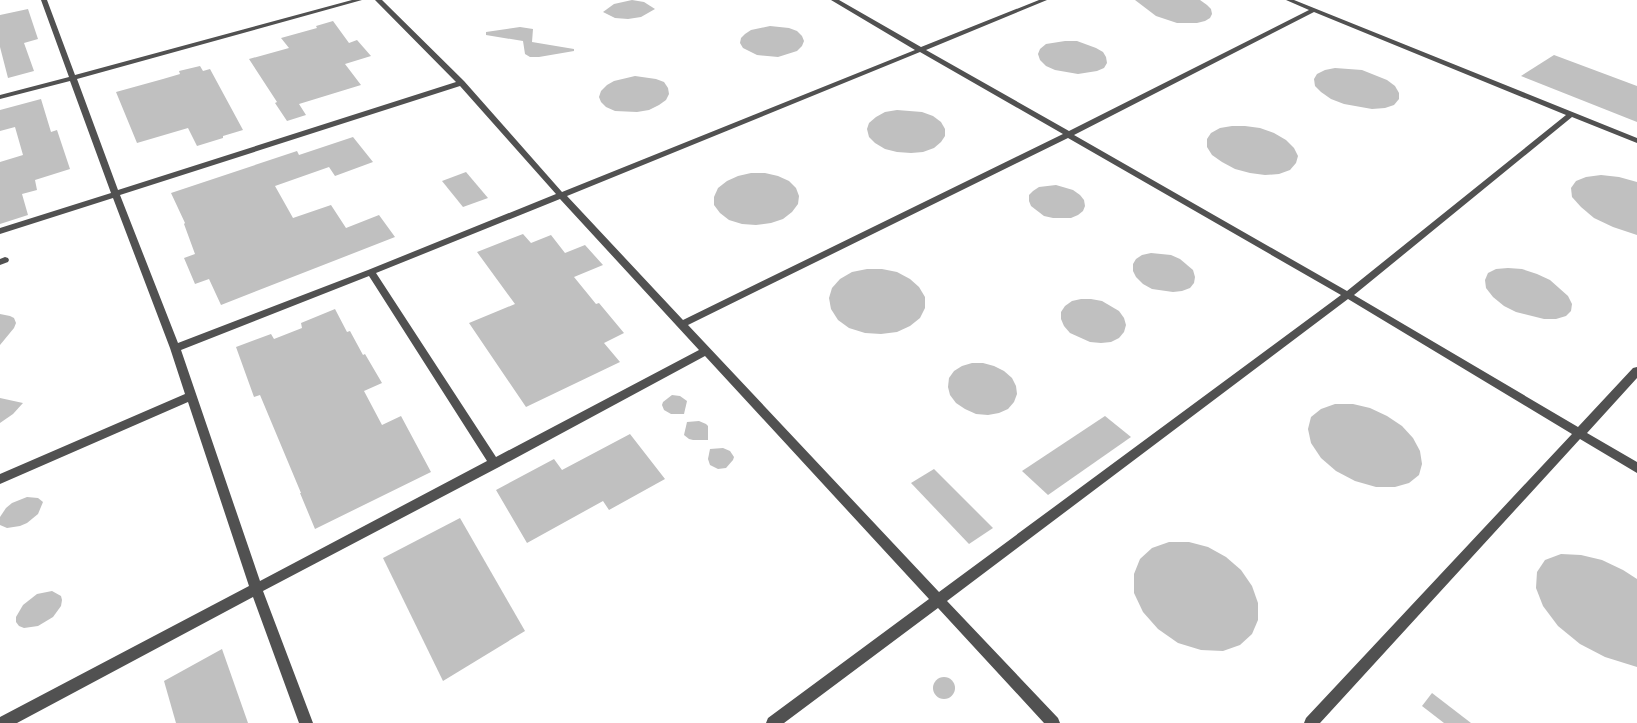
<svg xmlns="http://www.w3.org/2000/svg" width="1637" height="723" font-family="'Space Grotesk',sans-serif">
<style>
.building{fill:#c0c0c0}
.lines{fill:none;stroke-linecap:round;stroke-linejoin:round}
.minor{fill:#515151;fill-rule:evenodd}
</style>
<rect width="100%" height="100%" fill="#fff"/>
<g class="building">
<path d="M632,0L644,2L655,9L641,17L628,19L615,18L603,12L614,4Z"/>
<path d="M1135,0H1200L1207,5L1211,9L1212,14L1210,18L1205,21L1197,23H1177L1156,16Z"/>
<path d="M28,9L38,39L24,43L34,71L8,78L0,47V15Z"/>
<path d="M333,21L349,43L357,40L371,56L345,64L361,85L299,104L306,115L287,121L275,103L277,102L249,59L289,48L281,38L317,28L316,26Z"/>
<path d="M770,26L789,28L797,31L802,36L804,41L802,46L797,51L778,57L757,55L743,48L740,43L741,38L745,34L751,30Z"/>
<path d="M520,27L533,29L532,42L574,49V51L539,57H530L525,54L523,41L486,35V32Z"/>
<path d="M1065,41H1077L1096,48L1103,52L1106,57L1107,63L1104,68L1097,71L1078,74L1055,70L1046,66L1040,60L1038,54L1040,49L1046,44Z"/>
<path d="M1554,55L1637,86V122L1521,76Z"/>
<path d="M200,66L203,71L210,69L243,130L223,136V138L197,146L188,128L137,143L116,92L163,79L180,74L179,71Z"/>
<path d="M1335,68L1362,70L1387,80L1395,86L1399,93V99L1394,105L1385,108L1372,109L1344,104L1331,99L1321,92L1315,86L1314,79L1317,74L1325,70Z"/>
<path d="M635,76L656,79L664,82L668,88L669,94L666,100L659,105L649,110L637,112L615,111L606,107L601,102L599,97L601,91L607,85L614,81Z"/>
<path d="M41,99L51,132L57,130L70,169L35,180L37,190L22,194L28,215L0,224V162L23,155L15,127L0,131V110Z"/>
<path d="M897,110L922,112L933,116L941,122L945,129V136L941,142L934,148L923,152L911,153L897,152L885,149L875,143L869,137L867,129L869,123L876,117L885,112Z"/>
<path d="M1232,126H1245L1260,128L1274,133L1286,140L1294,148L1298,156L1296,163L1290,170L1279,174L1265,175L1250,173L1235,169L1222,162L1212,155L1207,147V139L1211,133L1220,128Z"/>
<path d="M353,137L373,162L335,176L329,167L275,186L293,218L331,205L346,228L379,215L395,237L221,305L209,279L195,284L184,258L195,254L184,224L185,223L171,193L297,151L299,155Z"/>
<path d="M466,172L488,198L463,207L442,181Z"/>
<path d="M751,173H765L778,176L789,181L796,188L799,196L798,204L792,212L783,219L771,223L756,225L742,224L729,220L720,213L714,205V197L718,188L727,181L738,176Z"/>
<path d="M1601,175L1619,177L1637,182V235L1613,227L1594,218L1581,207L1572,197L1571,188L1576,181L1586,177Z"/>
<path d="M1056,185L1073,190L1080,195L1084,200L1085,206L1083,211L1078,215L1071,218H1053L1044,216L1031,206L1029,201V195L1033,191L1039,187Z"/>
<path d="M523,234L531,243L551,235L565,253L585,245L603,265L574,277L596,304L599,303L624,333L604,343L620,362L526,407L469,323L515,304L477,252Z"/>
<path d="M1151,253L1171,255L1180,259L1193,270L1195,277L1194,283L1190,288L1182,291L1173,292L1152,289L1143,284L1136,277L1133,271V264L1136,259L1142,255Z"/>
<path d="M1508,268L1522,269L1537,274L1550,280L1568,296L1572,304L1571,311L1566,316L1556,319H1544L1516,312L1504,306L1493,297L1486,288L1485,280L1488,273L1496,269Z"/>
<path d="M867,269H882L897,272L910,279L919,287L925,297V308L920,318L910,326L897,332L881,334L865,333L849,328L838,320L831,309L829,298L832,288L840,279L852,272Z"/>
<path d="M1081,299H1091L1102,301L1119,311L1124,318L1126,325L1124,332L1119,338L1111,342L1101,343L1090,342L1070,333L1064,326L1061,319V312L1065,306L1072,301Z"/>
<path d="M335,309L347,332L350,331L363,355L365,354L382,383L364,391L382,425L401,416L431,472L315,529L300,493H301L260,395L254,397L236,347L271,334L274,339L302,328L301,323Z"/>
<path d="M0,314L10,316L14,318L16,323L14,328L0,345Z"/>
<path d="M972,363H983L994,366L1004,371L1012,378L1016,386L1017,394L1014,402L1008,409L999,413L988,415L976,414L965,409L956,403L950,395L948,387L949,378L954,371L962,366Z"/>
<path d="M672,395L680,396L687,401L684,414H671L664,410L662,405L663,402Z"/>
<path d="M0,398L23,403L13,414L0,423Z"/>
<path d="M1335,404H1353L1370,408L1387,416L1402,426L1413,438L1420,451L1422,464L1419,475L1409,483L1395,487H1376L1355,481L1336,471L1321,458L1311,443L1308,429L1311,417L1321,409Z"/>
<path d="M1105,416L1131,437L1048,495L1022,471Z"/>
<path d="M699,421L706,424L708,426V440H693L689,439L684,435L687,422Z"/>
<path d="M630,434L665,479L609,510L603,501L527,543L496,490L554,459L562,470Z"/>
<path d="M723,448L730,451L734,457L733,460L726,468L718,469L710,465L708,459L710,449Z"/>
<path d="M934,469L993,528L969,544L911,483Z"/>
<path d="M27,497L38,498L43,502L38,514L27,523L20,526L7,528L0,525V517L6,508L12,503Z"/>
<path d="M460,518L525,631L443,681L383,558Z"/>
<path d="M1169,542H1189L1208,547L1226,557L1241,570L1252,586L1258,603V620L1252,634L1240,645L1223,651L1201,650L1178,643L1158,629L1143,612L1134,593V574L1140,559L1152,548Z"/>
<path d="M1561,554L1581,555L1602,560L1623,570L1637,579V667L1605,657L1580,644L1558,626L1543,606L1536,588L1537,572L1545,560Z"/>
<path d="M52,591L61,596L62,600L61,606L53,617L38,626L24,628L19,626L16,622V617L23,605L37,594Z"/>
<path d="M222,649L248,723H176L164,681Z"/>
<circle cx="944" cy="688" r="11"/>
<path d="M1432,693L1471,723H1444L1422,706Z"/>
</g>
<g class="lines">
<g class="minor">
<path d="M41,0H47L75,75L352,0H362L77,79L118,190L456,82L375,0H382L464,81L562,192L915,50L831,0H839L921,47L1039,0H1047L926,50L1069,131L1309,10L1286,0H1294L1637,138V143L1572,117L1354,295L1578,427L1633,368L1637,367V378L1587,433L1637,462V473L1580,439L1320,723H1304L1306,718L1572,434L1348,299L947,601L1058,718L1060,723H1044L938,608L784,723H766L768,718L929,599L705,356L499,467L263,591L313,723H299L253,597L17,723H0V717L249,586L188,402L0,484V474L185,394L170,348L113,198L0,234V228L111,193L70,81L0,99V95L69,77ZM1314,12L1566,115L1347,291L1074,135ZM920,52L1063,134L683,320L567,196ZM460,86L556,194L368,270L178,343L120,195ZM1068,138L1341,295L939,592L688,325ZM560,199L699,350L496,457L376,273ZM369,276L487,461L260,581L181,350Z"/>
<path d="M5,257L8,258L9,260L8,262L0,265V259Z"/>
</g>
</g>
</svg>
